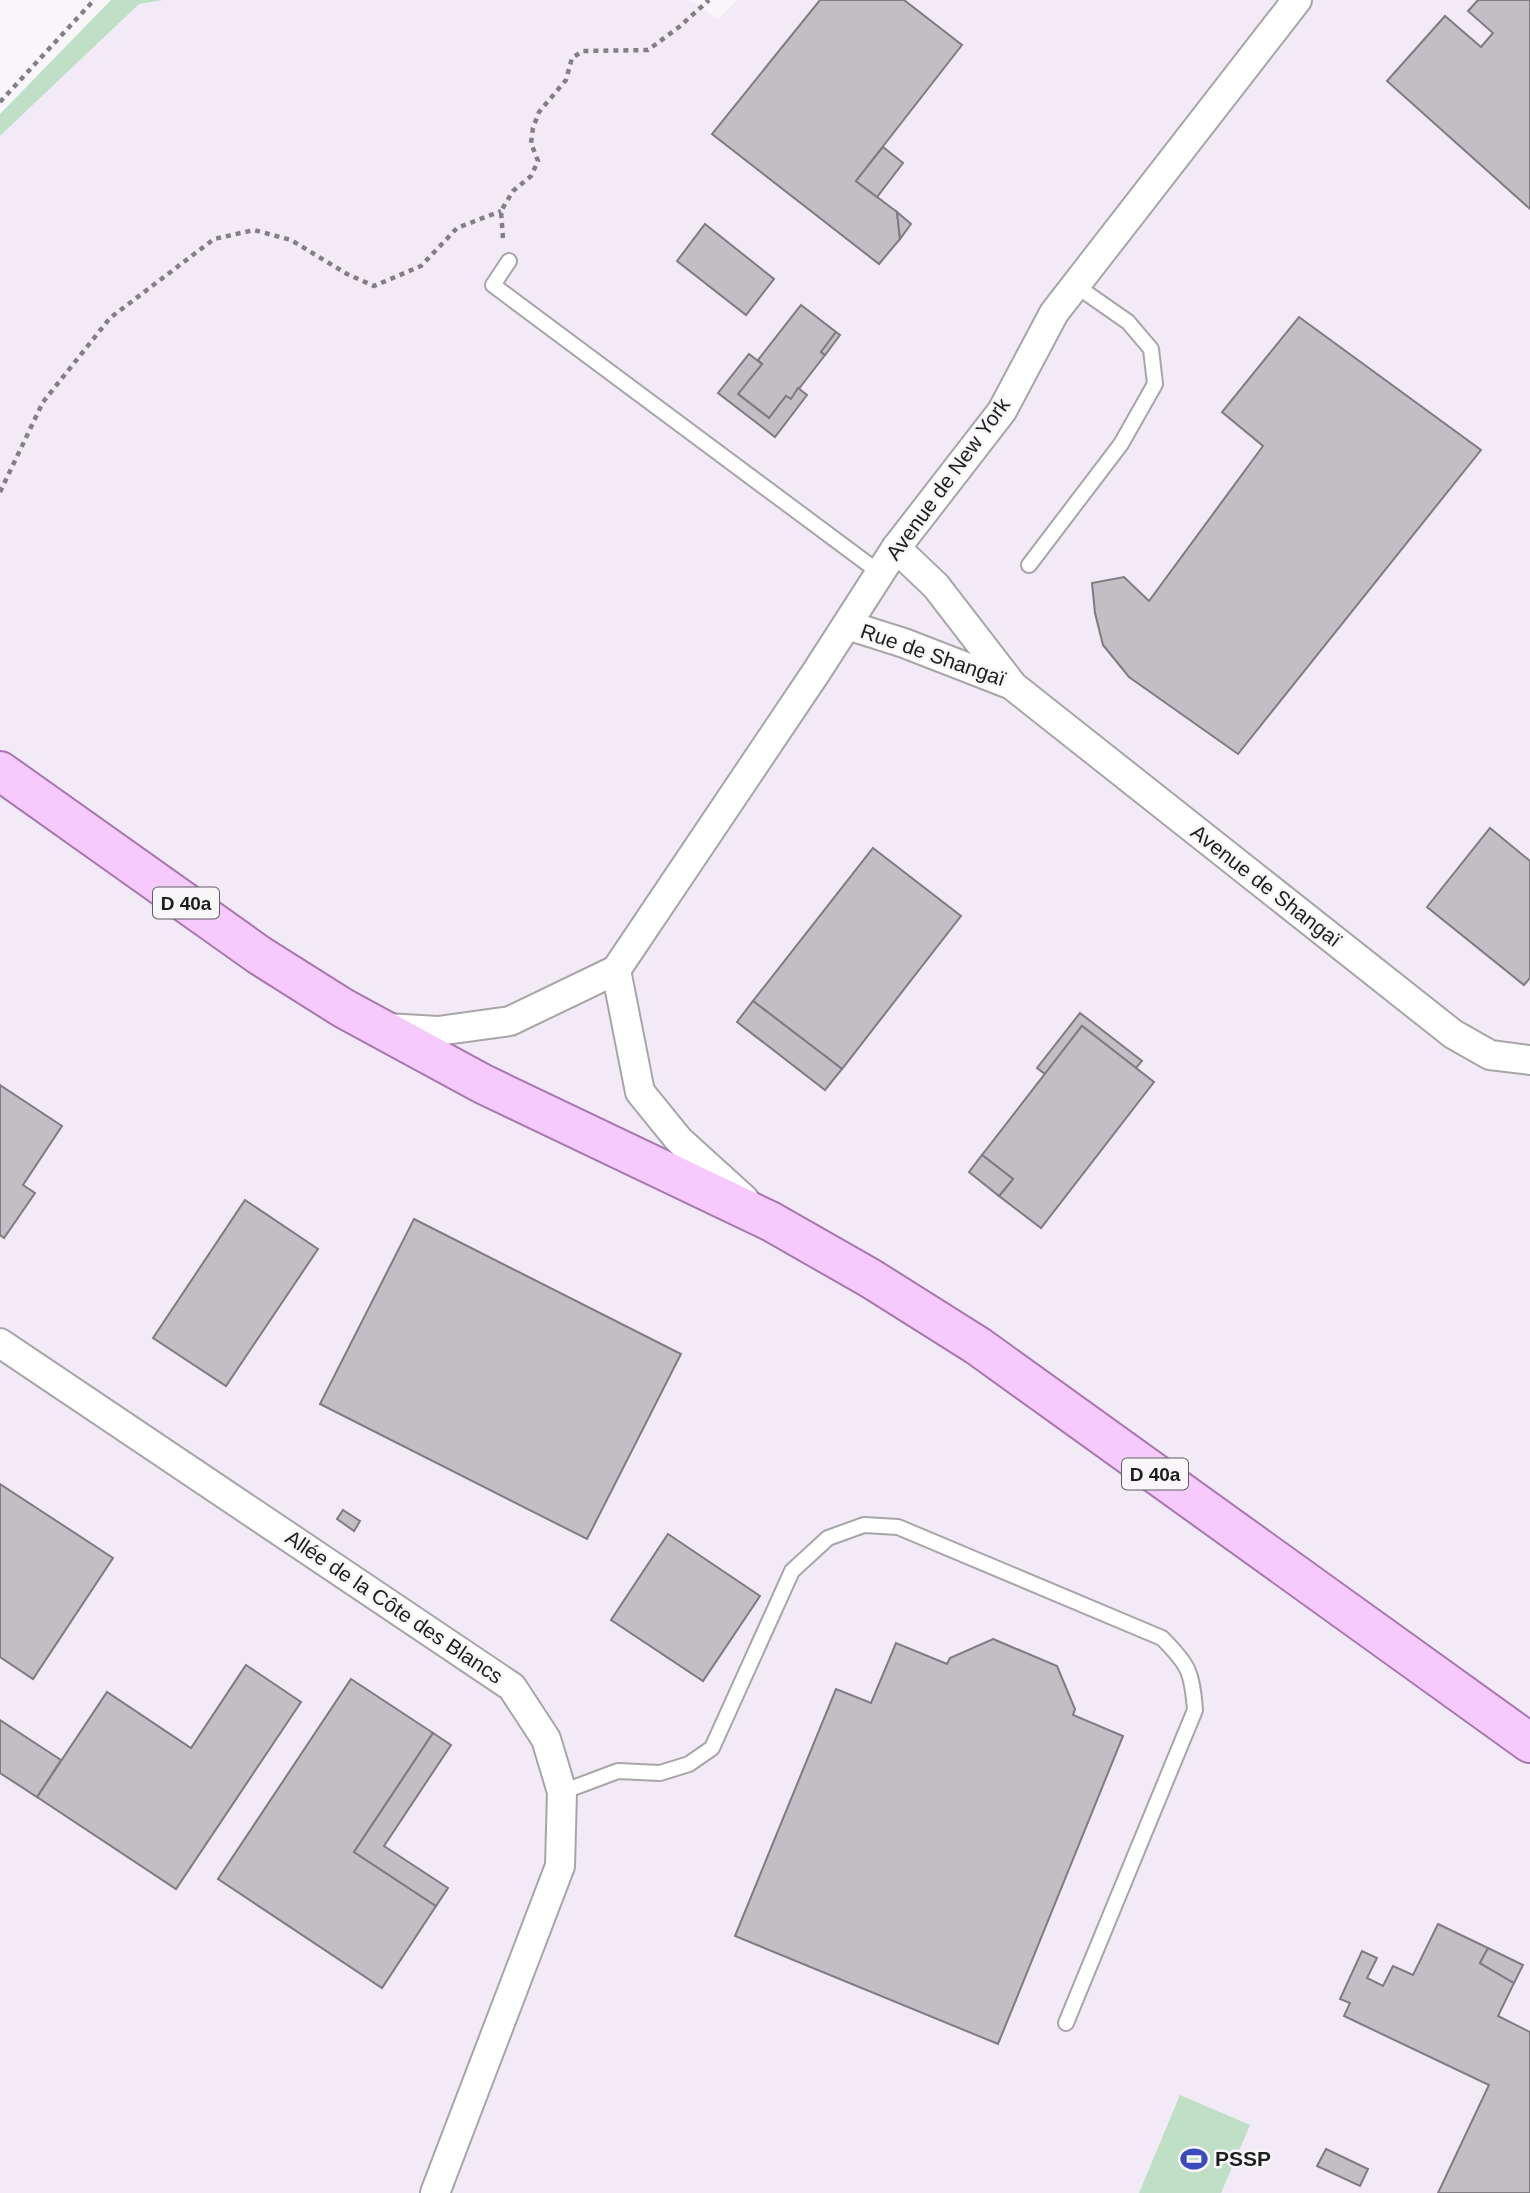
<svg xmlns="http://www.w3.org/2000/svg" width="1530" height="2193" font-family="Helvetica,sans-serif">
<style>
.built{fill:#f2eaf6}
.green{fill:#bfe0c6}
.building{fill:#c1bfc4;stroke:#7e7c80;stroke-width:2}
.lines{fill:none;stroke-linecap:round;stroke-linejoin:round}
.service-casing{stroke:#a8a5a9;stroke-width:18}
.minor-casing{stroke:#a8a5a9;stroke-width:32}
.primary-casing{stroke:#a777af;stroke-width:42}
.path{stroke:#828083;stroke-width:4.5;stroke-dasharray:5 5;stroke-linecap:butt}
.service{stroke:#fff;stroke-width:14}
.minor{stroke:#fff;stroke-width:28}
.primary{stroke:#f6cafd;stroke-width:38}
.labels{text-anchor:middle;stroke-width:5;stroke-linejoin:round;paint-order:stroke}
.shield{fill:#f9f6fa;stroke:#605f61;stroke-width:2}
.shield-label{font-size:19px;font-weight:bold;fill:#1f1e1f}
.street-label{font-size:21px;fill:#1f1e1f;stroke:#f9f6fa}
.poi-label{font-size:21px;font-weight:bold;fill:#1f1e1f;stroke:#f9f6fa;text-anchor:start}
</style>
<rect width="100%" height="100%" fill="#f9f6fa"/>
<path class="built" d="M165,0H689L718,19L737,0H1530V2193H0V136L139,4Z"/>
<g class="green">
<path d="M111,0H164L139,4L0,136V114Z"/>
<path d="M1180,2095L1250,2125L1221,2193H1139Z"/>
</g>
<g class="building">
<path d="M820,0H904L962,45L856,181L897,212L900,239L879,264L712,134Z"/>
<path d="M1478,0H1530V209L1387,81L1445,16L1481,47L1493,33L1468,11Z"/>
<path d="M883,147L903,163L877,197L856,181Z"/>
<path d="M897,212L911,224L900,239Z"/>
<path d="M705,224L774,279L746,315L677,261Z"/>
<path d="M801,305L836,332L821,352L825,355L791,399L786,396L769,418L738,394L762,364L758,360Z"/>
<path d="M1299,317L1481,450L1238,754L1129,677L1103,645L1095,613L1092,583L1124,577L1149,601L1263,446L1222,412Z"/>
<path d="M836,332L840,335L825,355L821,352Z"/>
<path d="M749,354L762,364L738,394L769,418L786,396L791,399L798,388L807,395L775,437L718,393Z"/>
<path d="M1490,828L1530,861V978L1524,985L1427,907Z"/>
<path d="M873,848L961,916L842,1069L753,1001Z"/>
<path d="M753,1001L842,1069L825,1090L737,1022Z"/>
<path d="M1080,1013L1142,1061L1136,1068L1082,1026L1045,1074L1037,1068Z"/>
<path d="M1082,1026L1154,1082L1041,1228L999,1196L1013,1179L982,1155Z"/>
<path d="M0,1085L62,1126L23,1185L35,1193L4,1238L0,1235Z"/>
<path d="M982,1155L1013,1179L999,1196L969,1172Z"/>
<path d="M245,1200L318,1249L226,1386L153,1338Z"/>
<path d="M414,1219L681,1354L587,1539L320,1404Z"/>
<path d="M0,1484L113,1558L33,1679L0,1657Z"/>
<path d="M343,1510L360,1521L354,1531L337,1519Z"/>
<path d="M668,1534L760,1596L703,1681L611,1620Z"/>
<path d="M993,1639L1057,1666L1075,1709L1073,1715L1123,1736L998,2044L735,1936L836,1689L871,1703L896,1643L947,1664L950,1658Z"/>
<path d="M246,1665L301,1702L176,1889L37,1797L107,1692L191,1748Z"/>
<path d="M351,1679L433,1733L354,1852L436,1906L382,1988L218,1879Z"/>
<path d="M0,1720L61,1760L37,1797L0,1773Z"/>
<path d="M433,1733L451,1745L384,1846L448,1888L436,1906L354,1852Z"/>
<path d="M1438,1924L1488,1948L1480,1963L1514,1983L1498,2016L1530,2032V2193H1438L1489,2085L1344,2016L1350,2003L1340,1999L1362,1951L1377,1958L1367,1978L1383,1986L1393,1966L1413,1975Z"/>
<path d="M1488,1948L1523,1965L1514,1983L1480,1963Z"/>
<path d="M1326,2149L1368,2169L1360,2186L1317,2166Z"/>
</g>
<g class="lines">
<g class="service-casing">
<g id="service">
<path d="M509,261L493,285L880,573"/>
<path d="M1029,565L1121,444L1155,384L1151,349L1128,322L1075,285"/>
<path d="M562,1792L618,1771L660,1773L689,1764L712,1748L792,1571L828,1538L864,1525L898,1527L1162,1638C1189,1665 1192,1672 1195,1710L1066,2023"/>
</g>
</g>
<g class="minor-casing">
<g id="minor">
<path d="M896,548L936,586L1013,686L1453,1034L1490,1055L1530,1060"/>
<path d="M847,625L904,643L1012,685"/>
<path d="M616,970L817,671L896,548L1002,411L1054,313L1297,0"/>
<path d="M386,1028L438,1031L510,1021L616,970L640,1092L679,1140L744,1199"/>
<path d="M0,1343L512,1687L546,1739L562,1792L560,1866L435,2193"/>
</g>
</g>
<g class="primary-casing">
<path id="primary" d="M0,771L259,955L343,1008L483,1084L770,1221L870,1278L978,1346L1530,1743"/>
</g>
<g class="path">
<path d="M0,102L94,0"/>
<path d="M503,238L501,211L513,191L531,176L538,161L531,143L533,128L539,112L566,80L572,58L583,51L648,50L679,27L709,0"/>
<path d="M0,492L43,402L110,318L214,239L254,230L291,240L347,274L374,286L421,266L457,228L501,211"/>
</g>
<use href="#service" class="service"/>
<use href="#minor" class="minor"/>
<use href="#primary" class="primary"/>
</g>
<defs>
<g id="stadium-bare" transform="scale(2.1)"><path d="M0-5a6.5 5 0 1 0 0 10a6.5 5 0 1 0 0-10ZM-3.5-1.8h7v3.6h-7Z" fill="#3b4bbe" stroke="#f9f6fa" stroke-width="2.5" paint-order="stroke"/></g>
</defs>
<g fill-rule="evenodd">
<use href="#stadium-bare" x="1194" y="2159"/>
</g>
<g class="labels">
<g class="shield">
<rect x="153" y="887.5" width="66" height="31" rx="5"/>
<rect x="1122" y="1458.5" width="66" height="31" rx="5"/>
</g>
<g class="shield-label">
<text x="186" y="910">D 40a</text>
<text x="1155" y="1481">D 40a</text>
</g>
<g class="street-label">
<text transform="translate(948 479) rotate(-54)" y="7">Avenue de New York</text>
<text transform="translate(933 655) rotate(19)" y="7">Rue de Shangaï</text>
<text transform="translate(1266 886) rotate(38)" y="7">Avenue de Shangaï</text>
<text transform="translate(394 1607) rotate(34)" y="7">Allée de la Côte des Blancs</text>
</g>
<g class="poi-label">
<text x="1215" y="2166">PSSP</text>
</g>
</g>
</svg>
